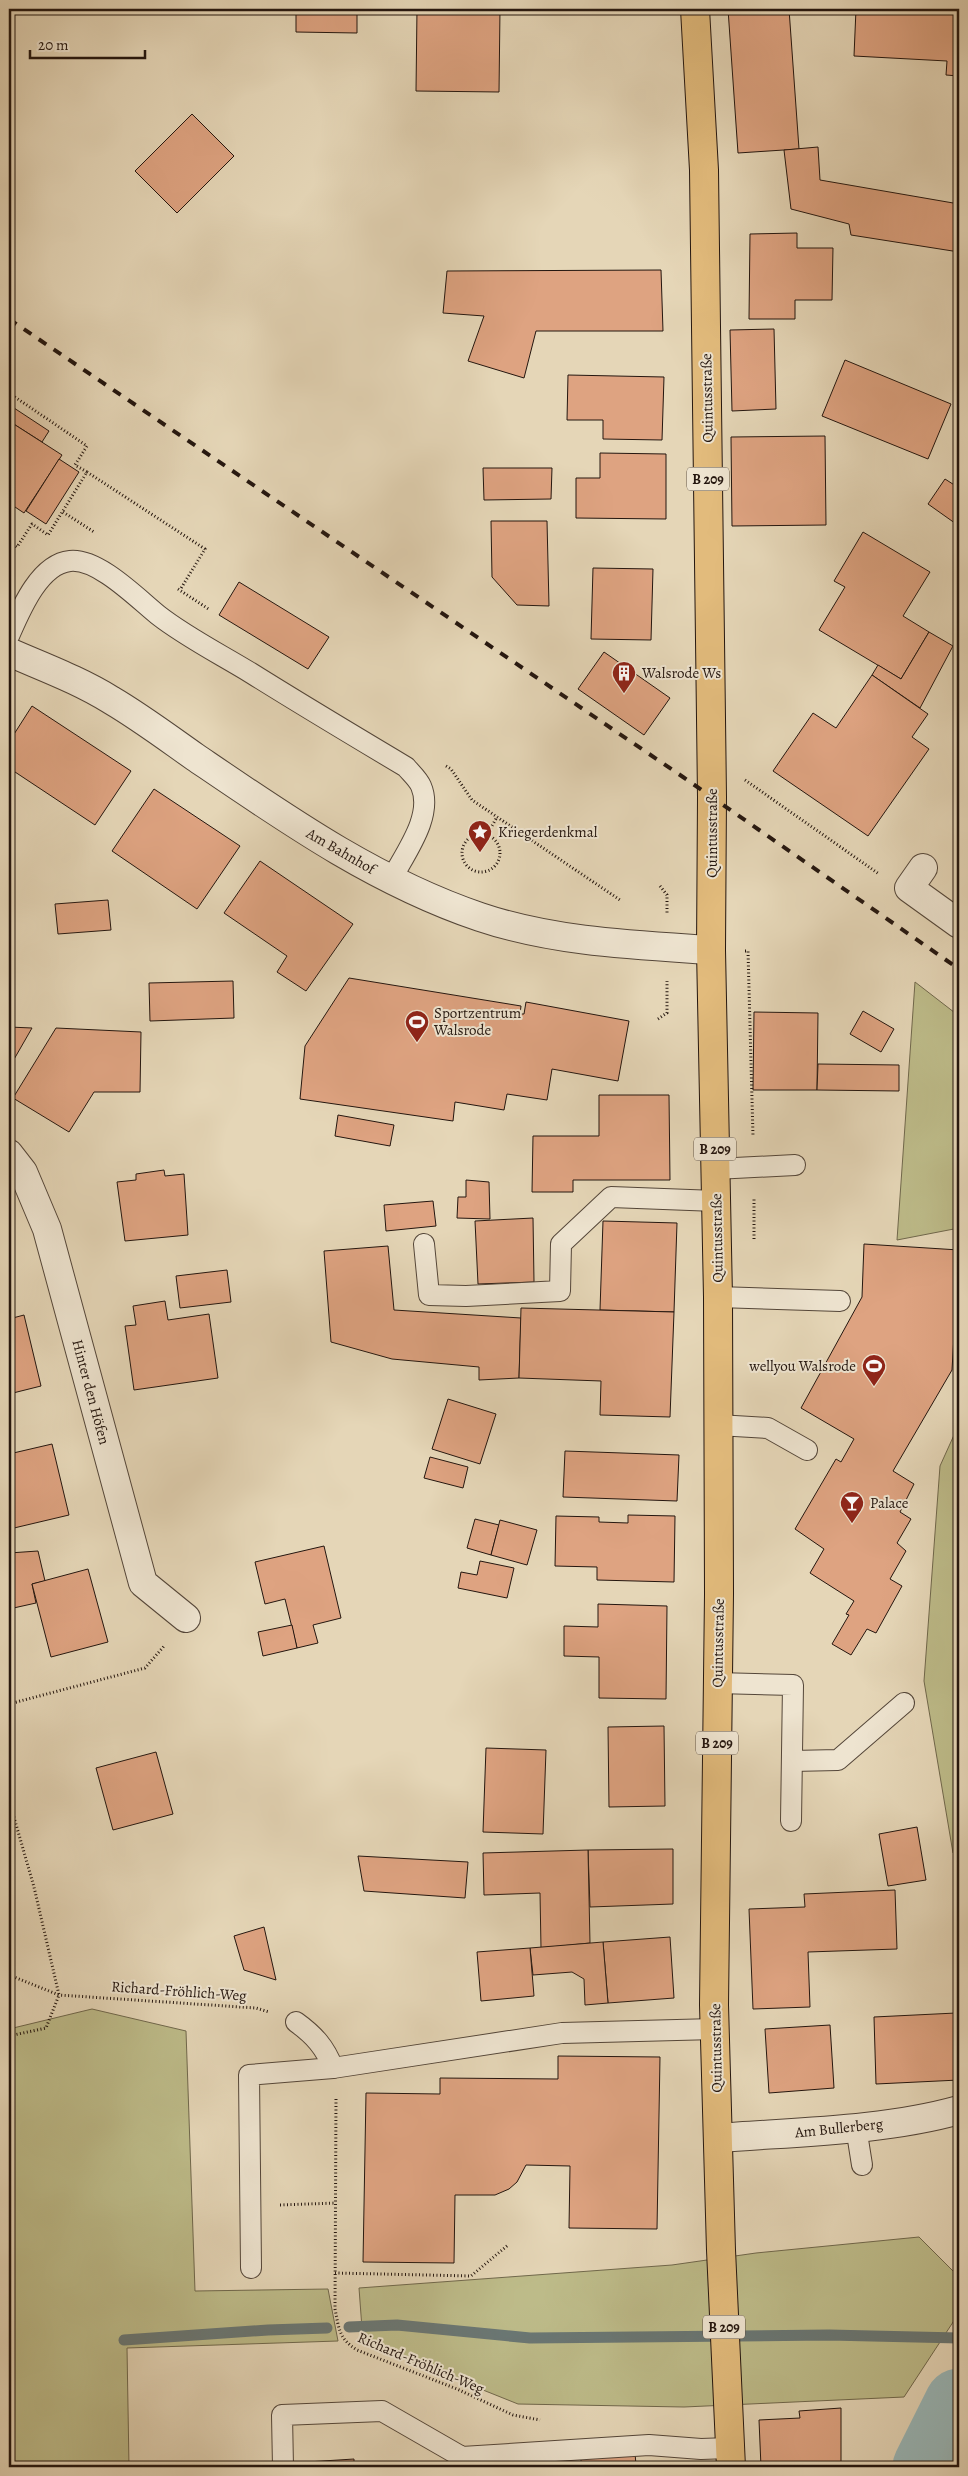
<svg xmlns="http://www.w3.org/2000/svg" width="968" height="2476" font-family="Alegreya,serif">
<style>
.green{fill:#bdbb89;stroke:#70684c}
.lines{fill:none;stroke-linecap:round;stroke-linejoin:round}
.stream{stroke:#6a7774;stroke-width:11}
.river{stroke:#99b7b8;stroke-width:69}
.building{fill:#dea381;stroke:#24160f}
.service-casing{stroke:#544639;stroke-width:22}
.minor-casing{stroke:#544639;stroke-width:30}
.primary-casing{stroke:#24160f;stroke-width:30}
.path{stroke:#24160f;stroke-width:3;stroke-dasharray:1 2.5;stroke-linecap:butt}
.service{stroke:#eee4d0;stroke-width:20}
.minor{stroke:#eee4d0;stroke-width:28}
.primary{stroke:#e2bb7c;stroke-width:28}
.rail{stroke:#24160f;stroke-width:4;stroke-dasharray:9 9;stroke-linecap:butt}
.labels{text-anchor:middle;stroke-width:4;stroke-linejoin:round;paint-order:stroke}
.shield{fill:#eee4d0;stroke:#615449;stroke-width:1}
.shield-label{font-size:14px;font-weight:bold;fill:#24160f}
.street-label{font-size:15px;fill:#24160f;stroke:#eee4d0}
.poi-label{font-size:15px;fill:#24160f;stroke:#eee4d0;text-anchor:start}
</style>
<rect width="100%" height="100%" fill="#e5d6b7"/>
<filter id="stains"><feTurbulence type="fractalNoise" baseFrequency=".004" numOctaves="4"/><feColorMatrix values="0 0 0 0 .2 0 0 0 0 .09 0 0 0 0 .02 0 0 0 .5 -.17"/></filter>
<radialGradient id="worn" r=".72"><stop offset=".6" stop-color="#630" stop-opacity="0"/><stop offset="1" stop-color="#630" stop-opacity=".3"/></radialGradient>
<g class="green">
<path d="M915,982L959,1016V1228L897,1240Z"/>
<path d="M959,1424V1850L953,1853L924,1681L940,1466Z"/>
<path d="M92,2009L186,2031L195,2291L328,2289L338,2341L127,2348L129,2467H9V2029Z"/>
<path d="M919,2237L959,2277V2313L904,2397L684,2407L518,2404L363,2342L359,2288L672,2265L756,2253Z"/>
</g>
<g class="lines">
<g class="stream">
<path d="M349,2327L397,2325L530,2338L829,2335L959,2338"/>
<path d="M124,2340L268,2330L327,2328"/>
</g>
<path class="river" d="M927,2467L959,2403"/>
</g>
<g class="building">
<path d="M296,9H357V33L296,32Z"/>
<path d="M417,9H500L499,92L416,91Z"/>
<path d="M728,9H789L799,149L738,153Z"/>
<path d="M856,9H951V13H959V76L946,75L947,61L854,56Z"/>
<path d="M192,114L234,156L177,213L135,171Z"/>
<path d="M818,147L820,180L959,204V252L851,235L849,224L791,209L784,150Z"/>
<path d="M797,233V248H833L832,300H795V319H749L750,234Z"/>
<path d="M661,270L663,331H536L524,378L468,361L484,316L443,313L447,271Z"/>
<path d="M774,329L776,409L732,411L730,330Z"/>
<path d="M845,360L951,404L928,459L822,416Z"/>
<path d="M568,375L664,377L662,440L603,439V420H567Z"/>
<path d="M11,406L49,431L42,442L9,421Z"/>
<path d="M9,421L62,455L24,513L9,503Z"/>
<path d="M825,436L826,525L732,526L731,437Z"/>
<path d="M600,453L666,454V519L576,518V478H600Z"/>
<path d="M59,459L79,472L46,524L26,511Z"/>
<path d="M483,468H552L551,499L484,500Z"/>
<path d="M945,479L959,488V526L928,504Z"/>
<path d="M491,521H547L549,606L517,605L492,577Z"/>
<path d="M863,532L930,572L903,616L929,632L901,679L819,630L845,587L834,581Z"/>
<path d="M593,568L653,569L651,640L591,639Z"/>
<path d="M239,582L329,637L308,669L219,615Z"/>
<path d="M929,632L953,646L920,708L872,675L878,665L901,679Z"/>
<path d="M604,652L670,698L644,735L578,689Z"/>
<path d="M872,675L928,714L912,737L929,749L868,836L773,771L813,713L836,728Z"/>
<path d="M32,706L131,771L95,825L9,768V742Z"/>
<path d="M154,789L240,846L197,909L112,851Z"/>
<path d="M260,861L353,924L306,991L277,972L287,956L224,913Z"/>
<path d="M108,900L111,930L58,934L55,904Z"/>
<path d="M349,978L521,1006L520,1014H524L526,1002L629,1021L618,1081L552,1069L547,1100L507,1094L504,1110L455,1102L453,1121L300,1099L305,1046Z"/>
<path d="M233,981L234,1018L150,1021L149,983Z"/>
<path d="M863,1011L894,1029L881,1052L850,1034Z"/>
<path d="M754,1012L818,1013L817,1090H753Z"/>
<path d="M9,1027L32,1028L9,1068Z"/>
<path d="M56,1028L141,1032L140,1092H94L69,1132L13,1098Z"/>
<path d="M818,1064L899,1065V1091L817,1090Z"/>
<path d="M599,1095H669L670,1180H573V1192H532L533,1136H599Z"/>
<path d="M338,1115L394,1125L390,1146L335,1136Z"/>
<path d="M164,1170L165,1176L184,1174L188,1235L125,1241L117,1182L136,1180V1174Z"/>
<path d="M466,1180L489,1182L490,1219L457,1218L458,1197H466Z"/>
<path d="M433,1201L436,1226L386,1231L384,1205Z"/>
<path d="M533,1218L534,1282L478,1284L475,1221Z"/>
<path d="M603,1221L677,1223L674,1312L600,1310Z"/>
<path d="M864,1244L959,1250L952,1370L893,1471L914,1484L900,1512L911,1519L897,1543L906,1551L890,1579L902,1586L876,1633L867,1629L851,1655L832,1644L849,1615L846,1614L854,1601L810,1573L824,1549L795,1529L836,1459L841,1462L854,1439L801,1408L862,1297Z"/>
<path d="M388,1246L394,1310L521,1318L519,1378L479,1380V1367L392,1359L331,1342L324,1251Z"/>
<path d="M227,1270L231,1302L180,1308L176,1276Z"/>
<path d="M165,1301L168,1320L209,1314L218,1378L134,1390L125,1326L136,1325L133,1306Z"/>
<path d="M521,1308L674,1312L670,1417L600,1415L601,1381L519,1378Z"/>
<path d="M24,1315L41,1386L9,1394V1319Z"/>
<path d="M448,1399L496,1414L480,1464L432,1449Z"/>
<path d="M52,1444L69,1515L14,1528L9,1507V1454Z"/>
<path d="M565,1451L679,1455L677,1501L563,1497Z"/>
<path d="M430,1457L468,1467L463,1488L424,1478Z"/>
<path d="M628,1515L675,1516L674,1582L597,1580V1567L555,1566L556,1516L599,1517V1522L628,1523Z"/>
<path d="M475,1519L499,1525L491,1555L467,1548Z"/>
<path d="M500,1520L537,1530L527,1565L491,1555Z"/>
<path d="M324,1546L341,1618L313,1625L318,1643L297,1648L285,1599L265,1604L255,1562Z"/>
<path d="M38,1551L45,1581L32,1584L36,1603L9,1609V1553Z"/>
<path d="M480,1561L514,1568L507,1598L458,1588L461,1572L477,1575Z"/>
<path d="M88,1569L108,1642L51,1657L32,1584Z"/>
<path d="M598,1604L667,1606L666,1699L599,1698V1657L564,1656V1626L598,1627Z"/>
<path d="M292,1625L297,1648L263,1656L258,1632Z"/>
<path d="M664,1726L665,1806L609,1807L608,1727Z"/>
<path d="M486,1748L546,1750L543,1834L483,1832Z"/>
<path d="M156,1752L173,1814L113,1830L96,1768Z"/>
<path d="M917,1827L926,1880L888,1886L879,1834Z"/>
<path d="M673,1849V1904L590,1907L588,1850Z"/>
<path d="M588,1850L590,1943L541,1948L540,1893L484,1895L483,1853Z"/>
<path d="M358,1856L468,1862L465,1898L364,1891Z"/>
<path d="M895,1890L897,1949L808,1952L810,2007L753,2009L749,1909L805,1907L804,1894Z"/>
<path d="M264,1927L276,1980L244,1970L234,1936Z"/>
<path d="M670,1937L674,1998L608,2003L603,1942Z"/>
<path d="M603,1942L608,2003L585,2005L584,1979L572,1972L533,1975L530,1948Z"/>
<path d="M530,1948L534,1996L481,2001L477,1952Z"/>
<path d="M956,2013L959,2080L876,2084L874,2017Z"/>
<path d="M830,2025L834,2088L769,2093L765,2029Z"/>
<path d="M558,2056L660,2057L657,2229L569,2228L570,2166L526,2165L517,2182L509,2189L495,2195H455L454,2263L363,2262L366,2093L440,2094V2078L558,2079Z"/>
<path d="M841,2408V2464L807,2467H761L759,2420L800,2418L799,2411Z"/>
<path d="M635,2453L636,2465L677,2463L678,2467H581V2456Z"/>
<path d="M354,2459V2467H308L307,2462Z"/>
</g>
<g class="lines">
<g class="service-casing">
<g id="service">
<path d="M9,636C20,611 39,564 70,561C98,558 137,598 158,615C186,637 220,654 251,673C302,705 354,736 406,767C411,773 418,779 421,786C434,816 405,853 391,880"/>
<path d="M715,1169L795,1165"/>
<path d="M424,1244L429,1295L466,1296L560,1291L561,1244L611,1197L716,1201"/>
<path d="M718,1297L840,1301"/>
<path d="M718,1425L768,1428L807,1450"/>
<path d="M717,1683L793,1685L791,1821"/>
<path d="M792,1761L838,1760L904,1703"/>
<path d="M296,2022C314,2035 325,2047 333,2068"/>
<path d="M856,2127L862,2165"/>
<path d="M251,2268L249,2075L333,2068L562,2033L715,2029"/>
<path d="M283,2467L282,2415L382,2411L462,2457L649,2445L701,2449L729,2448"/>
</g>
</g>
<g class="minor-casing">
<g id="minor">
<path d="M9,652C43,667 79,680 111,700C140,717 168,738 195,757C286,819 376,882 480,917C554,942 634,945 711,950"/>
<path d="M923,868L909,888L959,924"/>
<path d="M9,1154L23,1172L47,1229L143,1583L186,1618"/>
<path d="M718,2138C795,2132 884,2131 959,2110"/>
</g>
</g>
<g class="primary-casing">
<path id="primary" d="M695,9L704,170L712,797L711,950L718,1297L719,1594L714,2005L721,2250L731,2467"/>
</g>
<g class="path">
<path d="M9,393L87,446L75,465L87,472L48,535L32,524L17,547L9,541"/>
<path d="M87,472L205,549L180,590"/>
<path d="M63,512L94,532"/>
<path d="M178,589L210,610"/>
<path d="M446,766L451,769L472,800L620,900"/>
<path d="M745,780L879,874"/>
<circle cx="481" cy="853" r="19"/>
<path d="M487,835L497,817"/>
<path d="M660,886L667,895V913"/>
<path d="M745,951H748L753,1136"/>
<path d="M658,1019L667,1013V981"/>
<path d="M754,1239V1197"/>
<path d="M9,1704L145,1668L165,1645"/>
<path d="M9,1800L34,1887L59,1995L46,2028L9,2036"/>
<path d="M9,1975L59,1995L256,2008L269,2012"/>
<path d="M336,2099L335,2309C339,2329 339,2339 357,2350L457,2389L513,2415L540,2420"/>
<path d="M280,2205L336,2203"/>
<path d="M335,2273L471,2276L508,2245"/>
</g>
<use href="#service" class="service"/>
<use href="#minor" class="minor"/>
<use href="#primary" class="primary"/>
<path class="rail" d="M9,319L683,777L959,969"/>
</g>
<defs>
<g id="building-pin" transform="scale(1.25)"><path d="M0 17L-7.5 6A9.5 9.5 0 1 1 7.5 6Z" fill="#8f2418" stroke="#eee4d0"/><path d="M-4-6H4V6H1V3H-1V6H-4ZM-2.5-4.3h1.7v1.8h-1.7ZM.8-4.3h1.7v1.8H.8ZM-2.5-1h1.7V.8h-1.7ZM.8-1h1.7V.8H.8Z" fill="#fff"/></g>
<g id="sight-pin" transform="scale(1.25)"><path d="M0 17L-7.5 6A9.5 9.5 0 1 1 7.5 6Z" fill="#8f2418" stroke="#eee4d0"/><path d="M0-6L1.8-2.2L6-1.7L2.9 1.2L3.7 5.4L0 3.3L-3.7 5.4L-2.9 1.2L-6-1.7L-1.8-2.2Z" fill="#fff"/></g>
<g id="stadium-pin" transform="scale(1.25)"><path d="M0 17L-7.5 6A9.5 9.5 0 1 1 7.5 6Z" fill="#8f2418" stroke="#eee4d0"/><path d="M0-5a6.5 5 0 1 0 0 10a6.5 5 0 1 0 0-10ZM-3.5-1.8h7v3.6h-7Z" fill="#fff"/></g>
<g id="bar-pin" transform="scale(1.25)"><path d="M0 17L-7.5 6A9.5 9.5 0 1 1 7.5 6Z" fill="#8f2418" stroke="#eee4d0"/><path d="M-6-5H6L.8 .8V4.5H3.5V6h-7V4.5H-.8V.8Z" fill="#fff"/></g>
</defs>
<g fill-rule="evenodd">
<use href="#building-pin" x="624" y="673"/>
<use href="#sight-pin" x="480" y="832"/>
<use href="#stadium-pin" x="417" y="1022"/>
<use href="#stadium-pin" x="874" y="1366"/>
<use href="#bar-pin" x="852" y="1503"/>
</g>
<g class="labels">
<g class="shield">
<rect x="687" y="467.5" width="42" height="23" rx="4"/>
<rect x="694" y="1137.5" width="42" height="23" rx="4"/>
<rect x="696" y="1731.5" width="42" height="23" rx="4"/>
<rect x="703" y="2315.5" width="42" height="23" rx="4"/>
</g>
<g class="shield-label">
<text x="708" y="484">B 209</text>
<text x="715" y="1154">B 209</text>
<text x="717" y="1748">B 209</text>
<text x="724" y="2332">B 209</text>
</g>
<g class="street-label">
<text transform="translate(707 398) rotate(-91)" y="5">Quintusstraße</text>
<text transform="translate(712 833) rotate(-90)" y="5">Quintusstraße</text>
<text transform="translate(341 851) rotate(30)" y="5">Am Bahnhof</text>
<text transform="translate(717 1238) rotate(-91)" y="5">Quintusstraße</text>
<text transform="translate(91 1392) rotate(75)" y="5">Hinter den Höfen</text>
<text transform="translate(718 1643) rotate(-89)" y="5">Quintusstraße</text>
<text transform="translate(179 1991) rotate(4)" y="5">Richard-Fröhlich-Weg</text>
<text transform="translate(716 2048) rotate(-91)" y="5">Quintusstraße</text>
<text transform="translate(839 2128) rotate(-6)" y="5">Am Bullerberg</text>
<text transform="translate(421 2363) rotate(23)" y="5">Richard-Fröhlich-Weg</text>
</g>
<g class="poi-label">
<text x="642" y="678">Walsrode Ws</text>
<text x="498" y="837">Kriegerdenkmal</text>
<text x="434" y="1018">Sportzentrum<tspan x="434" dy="17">Walsrode</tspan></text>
<text x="856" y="1371" text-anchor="end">wellyou Walsrode</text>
<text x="870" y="1508">Palace</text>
</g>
</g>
<rect width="968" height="2476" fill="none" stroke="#e5d6b7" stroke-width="30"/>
<rect x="10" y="10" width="948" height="2456" fill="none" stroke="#24160f" stroke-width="2.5"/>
<rect x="15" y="15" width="938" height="2446" fill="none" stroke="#24160f"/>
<path d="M30 50v8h115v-8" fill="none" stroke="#24160f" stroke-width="2.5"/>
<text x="38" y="50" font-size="15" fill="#24160f" stroke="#eee4d0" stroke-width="4" paint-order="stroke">20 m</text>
<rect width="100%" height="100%" filter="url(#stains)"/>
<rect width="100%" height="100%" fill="url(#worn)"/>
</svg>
